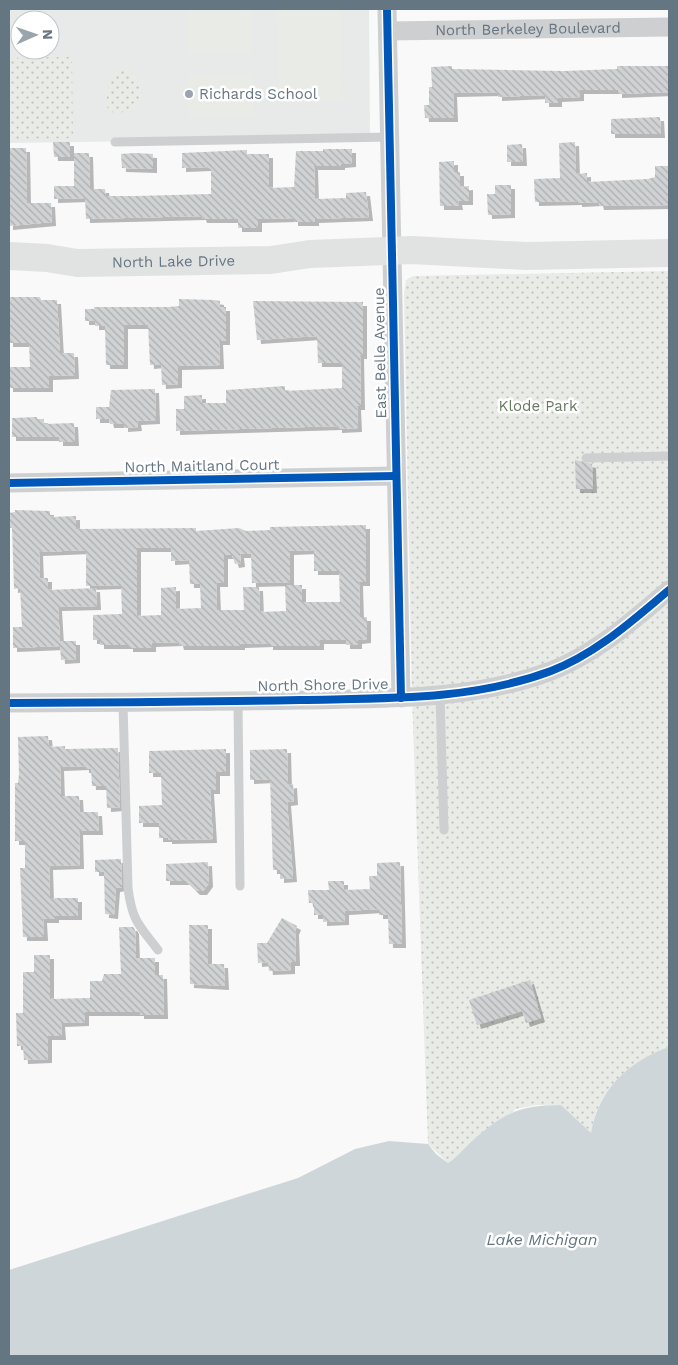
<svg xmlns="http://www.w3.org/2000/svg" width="678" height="1365" font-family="'Work Sans',sans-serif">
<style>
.built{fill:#e8e9e9;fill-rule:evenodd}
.green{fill:#e8ebe6}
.park{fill:url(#park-dots)}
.water{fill:#ced6d9}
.building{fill:url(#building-back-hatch);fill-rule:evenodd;filter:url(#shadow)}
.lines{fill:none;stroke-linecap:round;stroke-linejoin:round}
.lane{stroke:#cecfd0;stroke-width:9}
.street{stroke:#cecfd0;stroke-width:19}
.primary{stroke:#e1e2e2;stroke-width:28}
.cycleway-casing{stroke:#fff;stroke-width:11}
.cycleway{stroke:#0057b8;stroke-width:8}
.poi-dot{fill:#99a4ac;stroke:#fff;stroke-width:2}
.labels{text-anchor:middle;stroke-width:5;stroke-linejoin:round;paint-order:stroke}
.street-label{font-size:15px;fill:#657683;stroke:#fff}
.poi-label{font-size:15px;fill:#657683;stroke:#fff;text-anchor:start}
.park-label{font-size:15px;fill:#687a64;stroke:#fff}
.water-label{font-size:16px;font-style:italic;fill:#60757c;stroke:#fff}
</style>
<defs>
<pattern id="park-dots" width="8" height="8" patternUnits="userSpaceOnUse" patternTransform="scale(1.25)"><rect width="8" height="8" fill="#e8ebe6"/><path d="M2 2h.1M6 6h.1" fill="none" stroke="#c0c3c0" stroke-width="1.8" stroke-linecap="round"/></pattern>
<pattern id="building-back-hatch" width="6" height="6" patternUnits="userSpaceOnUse" patternTransform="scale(1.25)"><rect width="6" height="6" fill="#d0d2d3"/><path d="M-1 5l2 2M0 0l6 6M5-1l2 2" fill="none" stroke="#acafb1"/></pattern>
<filter id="shadow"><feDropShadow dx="4" dy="4" stdDeviation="0" flood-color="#0004"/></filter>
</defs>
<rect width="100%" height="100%" fill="#f9f9f9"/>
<path class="built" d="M9,9H369L370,138L9,143ZM20,20H50V50H20Z"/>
<g class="green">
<path d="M277,9H342L343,99L278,101Z"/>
<path d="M251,10L252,53L187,54V11Z"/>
<path d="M253,74L254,116L189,117L188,75Z"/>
</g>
<g class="park">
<path d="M72,57L73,138L9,139V58Z"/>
<path d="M124,68C140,75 152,104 129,111C123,113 115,112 109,112C104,99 109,79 118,69Z"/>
<path d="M669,271V1047C630,1060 596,1092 591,1134L561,1105H536L516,1109L448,1163L428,1144L412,697L404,294L406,280L413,276Z"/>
</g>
<path class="water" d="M669,1047V1356H9V1270L298,1178L355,1149L389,1141L428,1144L436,1154L448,1163C457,1157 463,1150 471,1142C503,1114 518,1105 561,1105L591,1133C598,1091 628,1061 669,1047Z"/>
<g class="building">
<path d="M452,66V69L564,71L617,69V66H669V92L618,94V90H580V97L558,98V103H545V95L498,97V92L453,93L454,118H425L424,105H429V87H432L431,67Z"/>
<path d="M660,117L661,134H611V119Z"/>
<path d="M53,142H70V157H54Z"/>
<path d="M575,142L576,174L587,173V182L648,179L655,177V166H669V205L600,206L599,202L578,203V201L535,202L534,179L560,178L559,143Z"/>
<path d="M522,144L523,162H507V145Z"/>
<path d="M9,148H26L27,203H51L52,222L9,226Z"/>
<path d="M323,149H352V163L341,164V166H314L315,199L346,198V193L366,192L369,217L315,219V222H294V218L258,219V228H238V219H203L202,216L86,219L85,198L54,199V186H74V153H89L90,189H105L106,196H136L211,194V169L208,167L182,168V153L247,150V154H269V188L294,187L296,151H323Z"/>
<path d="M135,153L153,154V169L122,168L121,154Z"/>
<path d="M454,161V172H460V187L469,186V201H458L459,206H440L439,162Z"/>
<path d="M495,185H511V214L488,215L487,194H495Z"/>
<path d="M9,297H40L41,300H57L60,353H74L75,375L49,376V388H9V367H30L29,343H9Z"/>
<path d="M179,299L214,300L220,301V307H226V341H219L220,365L178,366V384L162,385L161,364L150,365L148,325H124V365H106L105,326H95V321H85V309H94V307H169L179,306Z"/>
<path d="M253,301L363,302V355H360L361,406H357L358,428L338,429V426L176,431V409H184V396L202,395V403H226V390L285,386V391L342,388V363H318L317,336L257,340Z"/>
<path d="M155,389L156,420L137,421L138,427L124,428V424H110L109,419H96V407H109L111,390Z"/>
<path d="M37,417V419H44V424L74,423L75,442H59V437H12V418Z"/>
<path d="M575,460L592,464L593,489H576Z"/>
<path d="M15,510L50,511V517L76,516V529L196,528V531L239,528L246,531L270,530V527L366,525V582H359L360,617H367V639L358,640V645H346V640H320V646H269V643L241,644V646H180L179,642L152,643V648H129V645H100V640H93V615L122,614L121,585L86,586V550L39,552L40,578H48V590L96,588L97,606L58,607L60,641H76V659L61,660L60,646L13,648V627H22L20,588L14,589L12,528H9V513L15,512ZM137,548H171V561L189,560L190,584H200L201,608L176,609V587L161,588V615L137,616ZM314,550V571H339L340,602H302V585H285L286,611L260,612L259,587H243L244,610H217L216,583H224V555H232L235,564L241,563L240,554H251L252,583L290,582V551Z"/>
<path d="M48,736L49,747L65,746V749L118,748L120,807L107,808L106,786H92L91,769H85V766L60,767L61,796H79L80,812H98L99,831H79L80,865L49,866L50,898H78V916H55V919H43L44,937H23L20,868H25V841H15V783H18L19,774L18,737Z"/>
<path d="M226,749V772H216V790H210L213,839L168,840V838H159V823H139V806L162,805L161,773H149V751Z"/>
<path d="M287,749L288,785L293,784L294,801L287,802L293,878L280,879V870H273L270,779L250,780V750Z"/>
<path d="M121,859L122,887L116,888L114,915L105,914L104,872H95V860Z"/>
<path d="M208,862L209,883L203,891H196L186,881H166V864Z"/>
<path d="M400,862L402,944H389L388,915H379V909L345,911V921L323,922V915H314V903H309L308,890H329L328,881H344V890L370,889L369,876H377V863Z"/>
<path d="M282,918L297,926L295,931L296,962H291V970L269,971L268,962L258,963L257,943H267Z"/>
<path d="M189,925H208V964H224L225,986L190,984Z"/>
<path d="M119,927H133L135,930L136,958H155V975H163L164,1015H140V1012H85V1022L61,1023L62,1036H48V1059L24,1060L23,1046H17L16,1013H23V972H34V955H50V999L90,998V981H102L104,974H121Z"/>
<path d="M530,980L541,1018L526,1023L522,1011L477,1025L469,1000Z"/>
</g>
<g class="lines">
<g class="lane">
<path d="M115,142L390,137"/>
<path d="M586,458L669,456"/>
<path d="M440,696L444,830"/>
<path d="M238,701L240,886"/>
<path d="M123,703L128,888C132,921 139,925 158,950"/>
</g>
<g class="street">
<path d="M387,9L401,698"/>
<path id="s1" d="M388,31L669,27"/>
<path d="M9,483L396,476"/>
<path d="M9,703C106,703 203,702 300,700C385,698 471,701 551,671C596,654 633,620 669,590"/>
</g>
<path class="primary" id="s2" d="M9,256L47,258L77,263L271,260L310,254L412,250L526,256L669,253"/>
<g class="cycleway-casing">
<g id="cycleway">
<path d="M387,9L401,698"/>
<path d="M9,483L396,476"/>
<path d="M9,703C106,703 203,702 300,700C385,698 471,701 551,671C596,654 633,620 669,590"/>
</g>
</g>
<use href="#cycleway" class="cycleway"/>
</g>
<circle class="poi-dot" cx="189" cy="94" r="5"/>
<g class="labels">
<g class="street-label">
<text dy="5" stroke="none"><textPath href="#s1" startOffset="140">North Berkeley Boulevard</textPath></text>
<text dy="5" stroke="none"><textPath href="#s2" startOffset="165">North Lake Drive</textPath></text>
<text transform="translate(380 353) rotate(-91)" y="5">East Belle Avenue</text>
<text transform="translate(202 466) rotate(-1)" y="5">North Maitland Court</text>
<text transform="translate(323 685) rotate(-1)" y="5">North Shore Drive</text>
</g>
<g class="poi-label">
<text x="199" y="99">Richards School</text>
</g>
<g class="park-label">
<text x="538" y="411">Klode Park</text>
</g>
<g class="water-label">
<text x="542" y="1245">Lake Michigan</text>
</g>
</g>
<rect width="678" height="1365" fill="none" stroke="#657683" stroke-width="20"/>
<g transform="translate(35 35) rotate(88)"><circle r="24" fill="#ffffff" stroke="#c1c8cd"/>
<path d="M0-4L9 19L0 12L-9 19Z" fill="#99a4ac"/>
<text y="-8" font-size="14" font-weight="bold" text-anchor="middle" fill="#657683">N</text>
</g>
</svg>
